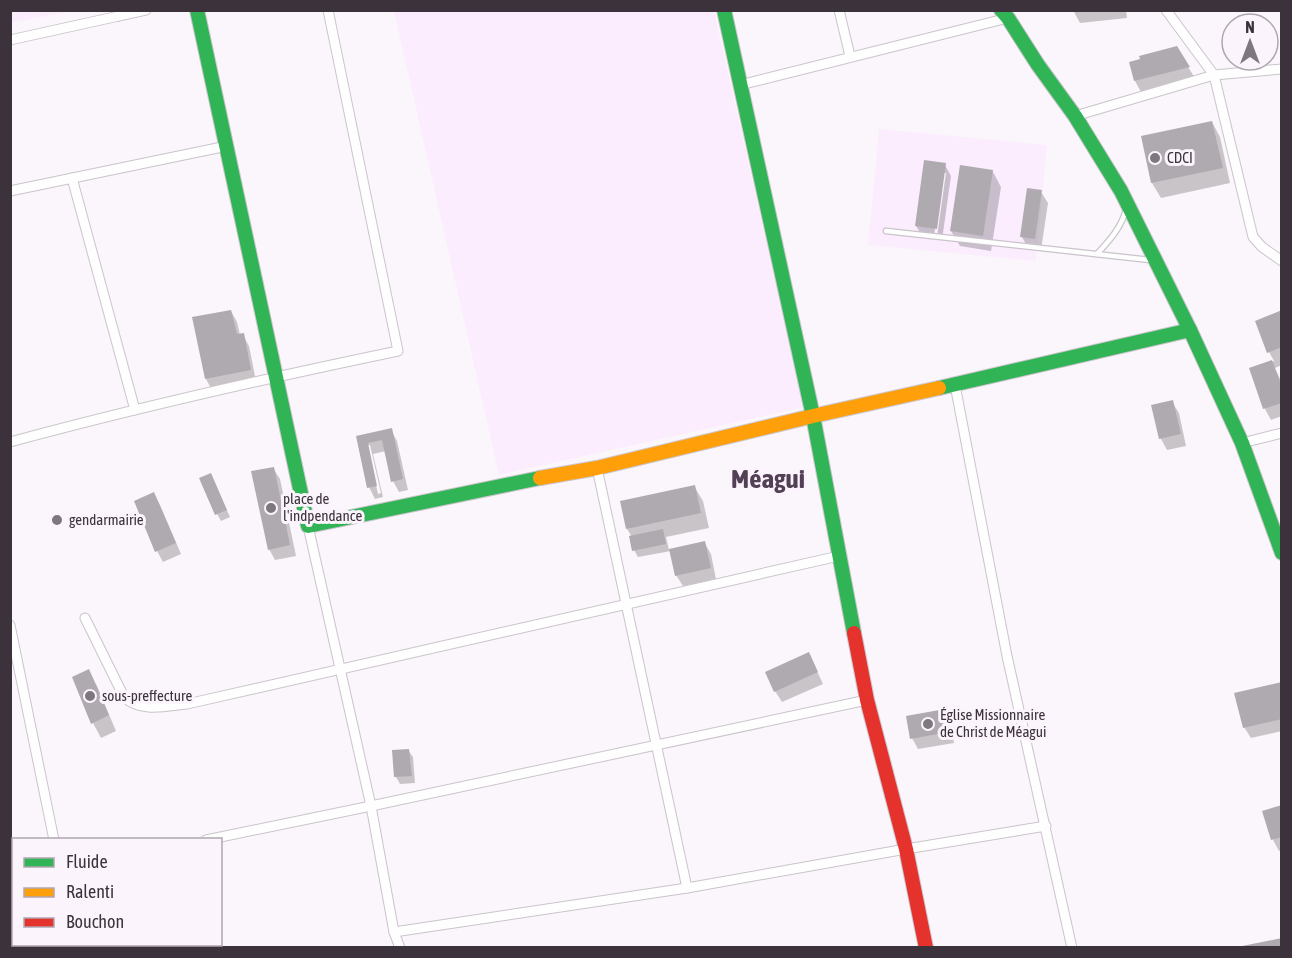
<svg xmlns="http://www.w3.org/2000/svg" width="1292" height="958" font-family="'Asap Condensed',sans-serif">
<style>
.built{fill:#fbedfd}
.shadow{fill:#0003;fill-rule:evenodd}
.building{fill:#afaab0}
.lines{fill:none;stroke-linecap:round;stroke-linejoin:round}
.lane-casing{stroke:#cac4cb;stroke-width:7}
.street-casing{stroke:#cac4cb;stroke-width:11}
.fast-casing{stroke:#cac4cb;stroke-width:16}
.slow-casing{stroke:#cac4cb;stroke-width:16}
.jam-casing{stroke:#cac4cb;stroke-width:16}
.lane{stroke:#fefefe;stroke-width:4.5}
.street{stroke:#fefefe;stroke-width:9}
.fast{stroke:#30b455;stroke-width:14}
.slow{stroke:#ff9f0a;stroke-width:14}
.jam{stroke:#e5322d;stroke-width:14}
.poi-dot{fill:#7e777f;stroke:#fcf4fd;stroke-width:2}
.labels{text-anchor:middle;stroke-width:6;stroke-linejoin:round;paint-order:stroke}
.poi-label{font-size:15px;fill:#3b323c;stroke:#fcf4fd;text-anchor:start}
.town-label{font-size:27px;font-weight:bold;fill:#524155;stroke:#fcf4fd}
</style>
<rect width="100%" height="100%" fill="#fbf6fb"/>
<g class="built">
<path d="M11,10H71V11L11,23Z"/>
<path d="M394,11H714L804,407L499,475Z"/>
<path d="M879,129L1047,145L1036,261L868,245Z"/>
</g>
<g class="shadow">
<path d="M110,10H147L148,15L117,22Z"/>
<path d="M1073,10H1126L1127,18L1080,23Z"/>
<path d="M1176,48L1195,78L1141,92L1135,81L1142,60Z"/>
<path d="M1212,122L1220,137L1230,183L1161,198L1152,183L1142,137Z"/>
<path d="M945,165L951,176L942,240L923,237L916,226ZM943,173H946L937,237L934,236Z"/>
<path d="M993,172L1001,187L991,251L960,246L951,231Z"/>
<path d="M1041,192L1048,203L1041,250L1028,248L1022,237Z"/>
<path d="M231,311L237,322L240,335H243L249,346L256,381L212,390L206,379Z"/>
<path d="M1282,312V365L1275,368L1282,383V416L1271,420L1265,409L1251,369L1274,361L1269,352Z"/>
<path d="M1172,402L1179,413L1186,446L1167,450L1161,439L1153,406Z"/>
<path d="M391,430L397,441L408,490L399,492L393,481L386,451L373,454L383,497L375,499L369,487L358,437ZM367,445H370L381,493L378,494Z"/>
<path d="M273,468L280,479L296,556L275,560L269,549Z"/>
<path d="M214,482L230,517L221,521L217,514Z"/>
<path d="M694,486L703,501L709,528L666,537L669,550L704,542L711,554L716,579L683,586L676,575L671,551L638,557L634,550L632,537L627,529Z"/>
<path d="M154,494L160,505L181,554L163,562L157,551Z"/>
<path d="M809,654L823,684L782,702L775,691Z"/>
<path d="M89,671L97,686L116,731L101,738L93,723Z"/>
<path d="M1282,684V731L1251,738L1244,727Z"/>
<path d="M944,711L950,722L954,743L918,749L912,738Z"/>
<path d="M408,750L413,757L415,783L400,784L396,777L393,752Z"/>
<path d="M1282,807V850L1279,851L1273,840Z"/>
</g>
<g class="building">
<path d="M1177,46L1190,67L1134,81L1129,62L1140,59L1139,56Z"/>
<path d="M1212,121L1223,168L1151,183L1141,136Z"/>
<path d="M924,160L946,163L937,229L915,226Z"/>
<path d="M960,165L993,170L983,236L950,231Z"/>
<path d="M1027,188L1042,190L1035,239L1020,237Z"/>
<path d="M231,310L237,334L244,333L251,370L205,379L192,317Z"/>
<path d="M1282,310V347L1267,353L1255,321Z"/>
<path d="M1272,360L1282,387V403L1263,409L1249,368Z"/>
<path d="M1173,400L1181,434L1159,439L1151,405Z"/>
<path d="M392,428L403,479L391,482L382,440L368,443L377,486L367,488L356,436Z"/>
<path d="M274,467L290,545L268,550L251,471Z"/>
<path d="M211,473L227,510L215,515L199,478Z"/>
<path d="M695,485L701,513L626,529L620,501Z"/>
<path d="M154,492L176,543L155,552L134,501Z"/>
<path d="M663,529L666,544L632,551L629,536Z"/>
<path d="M705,541L711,568L675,576L669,549Z"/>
<path d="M809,652L818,672L774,692L765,672Z"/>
<path d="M89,669L109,715L91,724L72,677Z"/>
<path d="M1282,682V719L1243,728L1234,693Z"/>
<path d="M945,709L949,732L910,739L906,716Z"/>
<path d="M409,749L412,776L394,777L392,750Z"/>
<path d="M1282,805V837L1271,840L1262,811Z"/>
<path d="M1282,938V948H1242V946Z"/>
</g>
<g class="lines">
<g class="lane-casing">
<g id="lane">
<path d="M886,231L1150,260"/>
<path d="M1097,254C1109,241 1122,227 1126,209"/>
</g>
</g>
<g class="street-casing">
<g id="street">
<path d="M839,10L850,56"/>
<path d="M1166,10L1214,75L1282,69"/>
<path d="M10,40L146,10"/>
<path d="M740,85L1008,18"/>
<path d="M1075,116L1214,75L1253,237L1262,247L1282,261"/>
<path d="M72,178L135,410"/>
<path d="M10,191L227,146"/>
<path d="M955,385L1007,656L1072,948"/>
<path d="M10,442C139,407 268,378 398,351L328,10"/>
<path d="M1242,443L1282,433"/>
<path d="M597,468L687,888"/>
<path d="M308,526L371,806L394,932L400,948"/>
<path d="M85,618L124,697C141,713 166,706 187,704L839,556"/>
<path d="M10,625L54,840"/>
<path d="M206,840L371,806L867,700"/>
<path d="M394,932L687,888L906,849L1046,826"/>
</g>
</g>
<g class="fast-casing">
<g id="fast">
<path d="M197,10L308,526L540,478"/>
<path d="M724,10L813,416L854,633"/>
<path d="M1001,10L1008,18L1038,65L1075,116L1121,191L1190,330L1242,443L1282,553"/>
<path d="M939,388L1190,330"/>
</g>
</g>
<g class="slow-casing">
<path id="slow" d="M540,478L597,468L813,416L939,388"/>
</g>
<g class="jam-casing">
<path id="jam" d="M854,633L867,700L906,849L926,948"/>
</g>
<use href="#lane" class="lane"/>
<use href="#street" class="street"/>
<use href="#fast" class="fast"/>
<use href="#slow" class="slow"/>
<use href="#jam" class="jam"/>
</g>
<g class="poi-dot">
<circle cx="1155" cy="158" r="6"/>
<circle cx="271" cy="508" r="6"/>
<circle cx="57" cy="520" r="6"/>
<circle cx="90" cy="696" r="6"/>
<circle cx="928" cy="724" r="6"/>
</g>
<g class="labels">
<g class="poi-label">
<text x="1167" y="163">CDCI</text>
<text x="283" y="504">place de<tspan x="283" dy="17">l'indpendance</tspan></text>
<text x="69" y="525">gendarmairie</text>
<text x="102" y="701">sous-preffecture</text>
<text x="940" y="720">Église Missionnaire<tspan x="940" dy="17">de Christ de Méagui</tspan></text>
</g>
<g class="town-label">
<text x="768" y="488">Méagui</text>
</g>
</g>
<rect width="1292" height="958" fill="none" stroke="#3b323c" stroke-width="24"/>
<rect x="12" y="838" width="210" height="108" fill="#fcf4fd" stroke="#afa6b0" stroke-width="1.5"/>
<rect x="24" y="858" width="30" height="9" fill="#30b455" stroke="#afa6b0" stroke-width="1.5"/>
<text x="66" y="868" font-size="18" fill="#3b323c">Fluide</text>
<rect x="24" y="888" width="30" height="9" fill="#ff9f0a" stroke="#afa6b0" stroke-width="1.5"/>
<text x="66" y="898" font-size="18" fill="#3b323c">Ralenti</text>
<rect x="24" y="918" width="30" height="9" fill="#e5322d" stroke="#afa6b0" stroke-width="1.5"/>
<text x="66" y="928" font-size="18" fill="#3b323c">Bouchon</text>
<g transform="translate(1250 42)"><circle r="28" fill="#fcf4fd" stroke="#afa6b0" stroke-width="1.5"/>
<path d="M0-4.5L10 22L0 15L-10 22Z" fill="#7e777f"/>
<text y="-9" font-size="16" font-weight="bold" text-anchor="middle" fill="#3b323c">N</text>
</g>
</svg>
